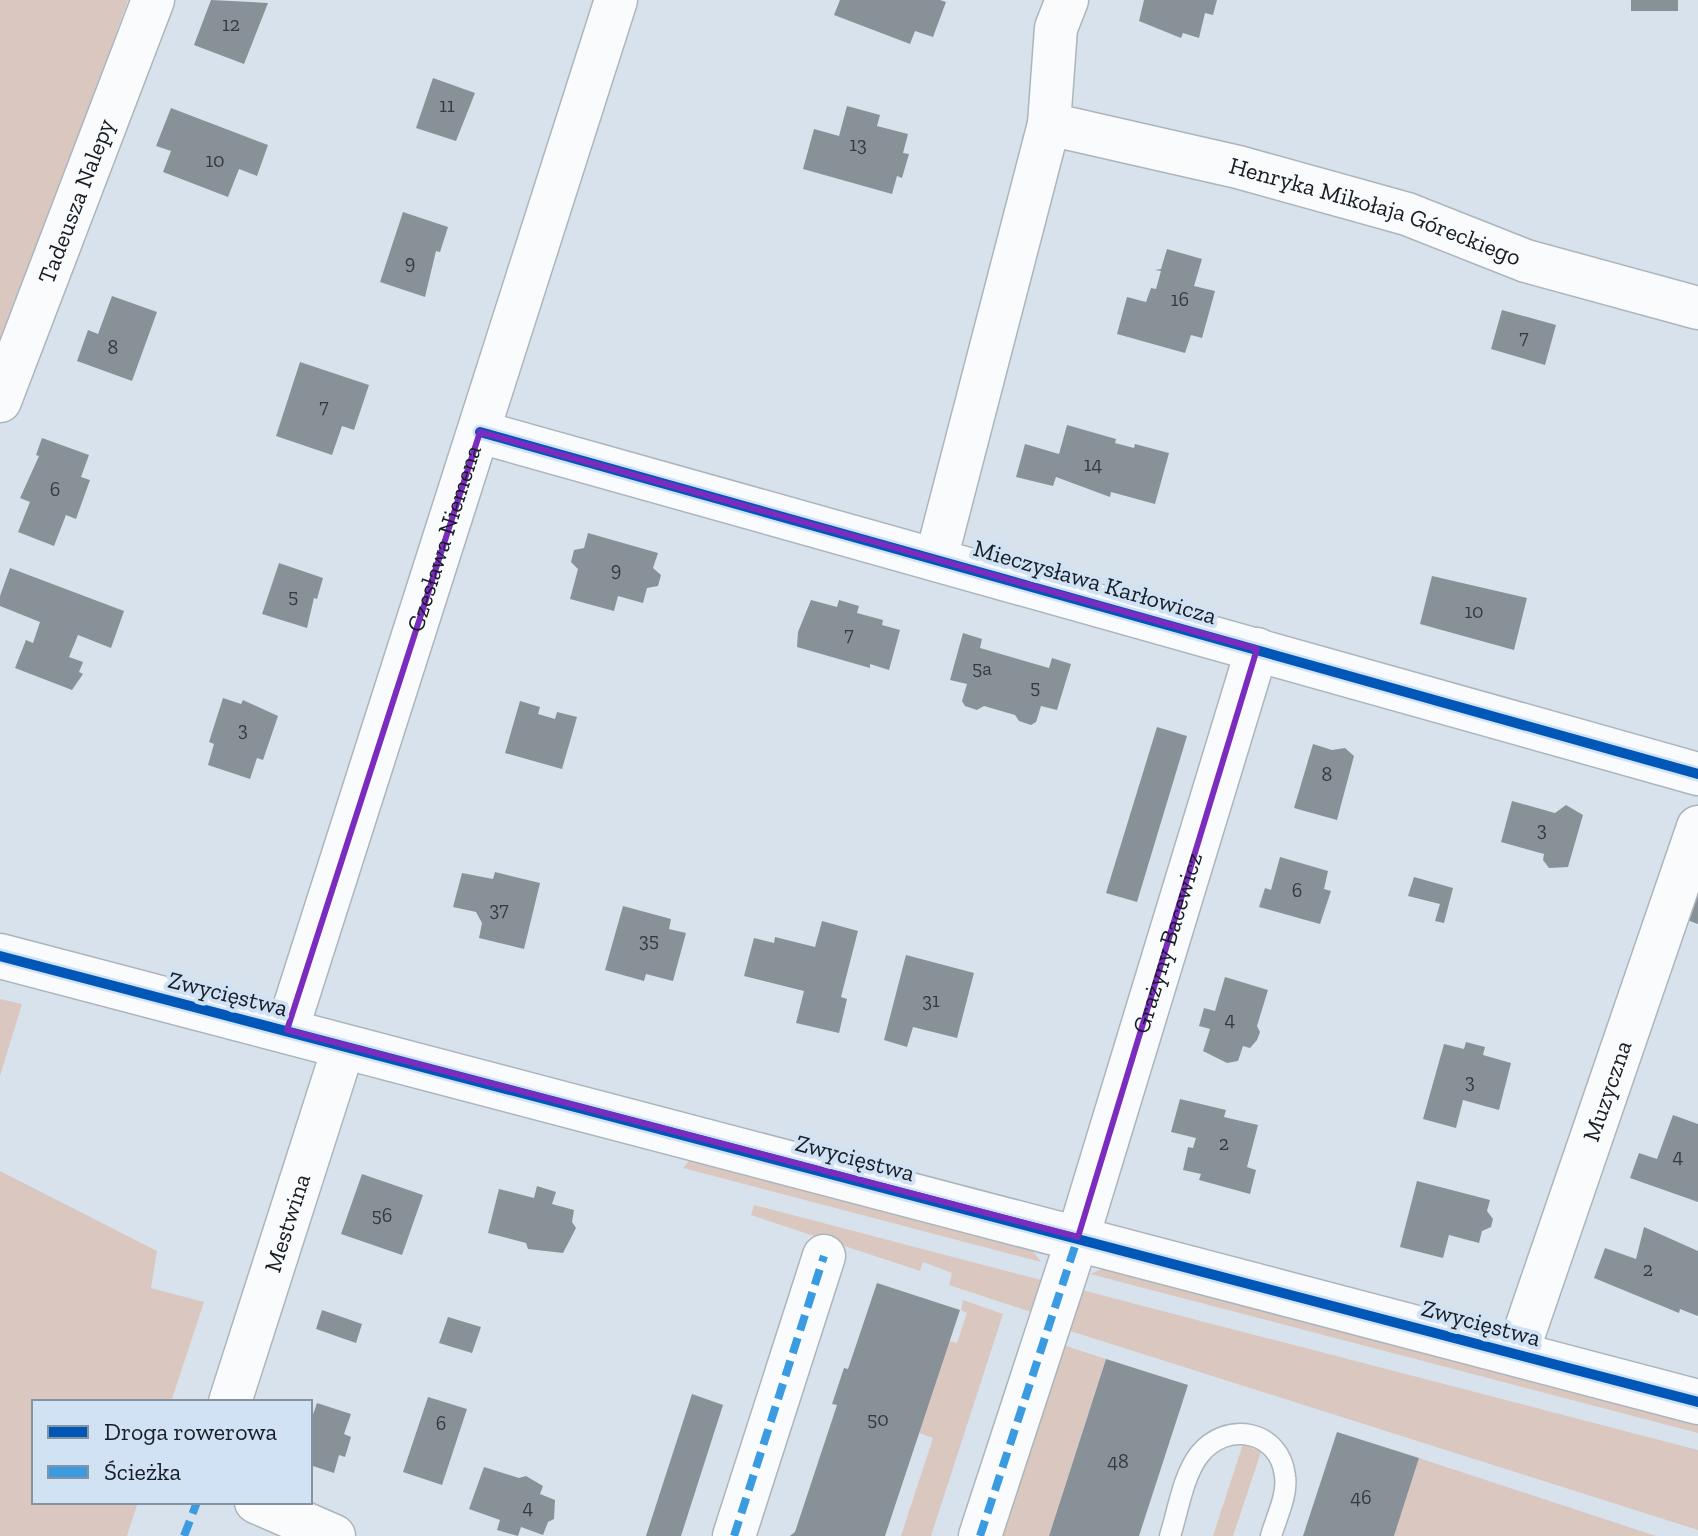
<svg xmlns="http://www.w3.org/2000/svg" width="1698" height="1536" font-family="'Zilla Slab',serif">
<style>
.green{fill:#dac8c0}
.building{fill:#899198}
.lines{fill:none;stroke-linecap:round;stroke-linejoin:round}
.service-casing{stroke:#adb5bc;stroke-width:23}
.minor-casing{stroke:#adb5bc;stroke-width:45}
.tertiary-casing{stroke:#adb5bc;stroke-width:47}
.service{stroke:#f9fbfc;stroke-width:20}
.minor{stroke:#f9fbfc;stroke-width:42}
.tertiary{stroke:#f9fbfc;stroke-width:44}
.quiet{stroke:#3b9be0;stroke-width:8;stroke-dasharray:16 8;stroke-linecap:butt}
.cycleway-casing{stroke:#d0e2f4;stroke-width:15}
.cycleway{stroke:#0057b8;stroke-width:10}
.marked{fill:none;stroke:#7b2cbf;stroke-width:6;stroke-linejoin:round}
.labels{text-anchor:middle;stroke-width:8;stroke-linejoin:round;paint-order:stroke}
.number-label{font-size:20px;fill:#343a41}
.street-label{font-size:24px;fill:#171d24;stroke:#d0e2f4}
</style>
<rect width="100%" height="100%" fill="#d8e2ec"/>
<g class="green">
<path d="M0,0H128L0,356Z"/>
<path d="M0,999L22,1004L0,1076Z"/>
<path d="M694,1155L1030,1247L1041,1262L683,1168Z"/>
<path d="M0,1171L157,1251L151,1288L204,1302L171,1402H34V1502H138L127,1536H0Z"/>
<path d="M754,1205L1041,1280L1031,1312L949,1285L952,1273L923,1262L920,1271L751,1215Z"/>
<path d="M1109,1266L1698,1417V1433L1090,1274Z"/>
<path d="M1078,1289L1698,1450V1530L1064,1329Z"/>
<path d="M963,1300L1003,1314L931,1536H901L933,1438L919,1433L949,1341L957,1343L967,1313L961,1310Z"/>
<path d="M1060,1344L1106,1359L1049,1536H997Z"/>
<path d="M1243,1444L1261,1452L1233,1536H1213Z"/>
<path d="M1419,1458L1656,1536H1394Z"/>
</g>
<g class="building">
<path d="M211,0L268,3L244,64L194,45Z"/>
<path d="M840,0H940L946,2L933,37L915,31L910,44L834,15Z"/>
<path d="M1144,0H1217L1213,15L1205,13L1199,38L1183,33L1181,38L1139,21Z"/>
<rect x="1631" y="0" width="47" height="11"/>
<path d="M433,78L475,93L456,141L416,128Z"/>
<path d="M847,106L880,115L877,126L908,134L903,153L909,154L902,178L897,176L892,194L803,169L814,129L839,136Z"/>
<path d="M171,108L268,145L257,176L239,169L228,197L163,172L171,151L156,146Z"/>
<path d="M403,212L448,227L440,252L436,251L425,297L380,282Z"/>
<path d="M1167,249L1202,259L1194,286L1215,291L1202,338L1191,335L1185,353L1117,334L1127,297L1146,302L1151,288L1156,289L1161,271L1155,270L1161,269Z"/>
<path d="M112,296L157,312L132,381L77,361L88,330L98,334Z"/>
<path d="M1502,310L1556,325L1545,365L1491,349Z"/>
<path d="M300,362L369,385L354,430L342,426L332,455L276,436Z"/>
<path d="M1067,425L1116,439L1115,443L1134,448L1135,444L1169,453L1155,504L1111,492L1110,497L1056,477L1053,486L1016,477L1025,444L1059,454Z"/>
<path d="M42,438L89,455L81,477L90,480L76,519L66,515L54,546L18,532L30,502L20,498L39,456L36,455Z"/>
<path d="M588,533L658,553L653,568L661,575L658,586L647,588L643,603L618,596L614,611L570,599L578,569L571,562L574,550L584,548Z"/>
<path d="M279,563L323,578L317,599L314,598L307,628L262,614Z"/>
<path d="M10,568L124,611L111,648L78,635L69,657L83,662L79,672L83,674L72,690L15,668L26,640L33,643L40,622L0,606V596Z"/>
<path d="M1432,576L1527,598L1514,650L1420,624Z"/>
<path d="M811,600L837,607L839,600L859,606L857,613L883,620L882,625L900,630L889,670L870,664V668L797,647L798,632Z"/>
<path d="M963,633L982,639L980,648L1049,668L1052,658L1071,664L1057,710L1041,706L1036,722L1031,725L1019,721L1015,715L984,706L977,710L965,706L962,701L967,684L950,680Z"/>
<path d="M223,698L241,704L243,700L278,716L263,760L257,758L250,779L208,765L214,744L209,742Z"/>
<path d="M520,701L540,707L538,714L555,719L557,712L577,717L562,769L505,753Z"/>
<path d="M1157,727L1187,736L1137,902L1106,893Z"/>
<path d="M1313,744L1332,750L1345,748L1354,756L1337,820L1294,808Z"/>
<path d="M1512,801L1555,813L1566,805L1583,815L1568,867L1549,868L1543,860L1544,854L1501,842Z"/>
<path d="M1280,857L1328,871L1324,889L1331,891L1320,924L1259,907L1265,888L1271,890Z"/>
<path d="M495,872L540,883L524,949L479,938L482,923L476,912L453,907L462,873L493,879Z"/>
<path d="M1414,877L1453,888L1444,923L1435,921L1440,904L1408,896Z"/>
<path d="M1698,889V924L1687,920Z"/>
<path d="M623,906L671,919L669,929L686,933L673,981L646,974L644,981L605,970Z"/>
<path d="M822,921L858,931L841,997L847,999L839,1033L796,1023L804,991L744,976L754,938L774,943L775,937L815,947Z"/>
<path d="M906,955L974,973L957,1038L913,1027L907,1047L884,1040Z"/>
<path d="M1225,977L1268,990L1257,1026L1260,1032L1257,1040L1250,1048L1243,1046L1238,1061L1227,1063L1203,1051L1210,1029L1199,1026L1204,1008L1215,1011Z"/>
<path d="M1466,1042L1485,1047L1483,1055L1511,1063L1499,1110L1463,1100L1456,1128L1423,1119L1444,1044L1464,1049Z"/>
<path d="M1180,1099L1226,1110L1224,1117L1258,1125L1247,1167L1256,1170L1250,1194L1199,1180L1201,1174L1183,1170L1188,1147L1193,1148L1196,1138L1171,1132Z"/>
<path d="M1673,1115L1698,1124V1202L1630,1178L1639,1153L1657,1159Z"/>
<path d="M362,1174L423,1195L402,1255L341,1234Z"/>
<path d="M1417,1181L1490,1200L1487,1211L1493,1219L1491,1227L1482,1231L1479,1243L1449,1235L1443,1258L1400,1247Z"/>
<path d="M537,1186L556,1192L552,1204L574,1210L572,1222L576,1228L563,1253L528,1249L526,1243L488,1233L499,1189L534,1198Z"/>
<path d="M1644,1227L1698,1251V1316L1680,1309L1679,1313L1594,1278L1605,1248L1636,1259Z"/>
<path d="M877,1283L960,1310L885,1536H790L795,1532L837,1405L832,1404L844,1368L848,1369Z"/>
<path d="M322,1310L362,1324L356,1343L316,1329Z"/>
<path d="M448,1317L481,1327L472,1353L439,1343Z"/>
<path d="M1106,1359L1188,1385L1139,1536H1049Z"/>
<path d="M692,1394L723,1405L681,1536H646Z"/>
<path d="M428,1397L467,1409L442,1485L403,1472Z"/>
<path d="M317,1403L351,1414L344,1434L351,1437L345,1457L339,1455L334,1473L310,1465V1423Z"/>
<path d="M1337,1432L1419,1458L1394,1536H1303Z"/>
<path d="M484,1467L519,1478L526,1476L543,1486L540,1494L555,1500L554,1519L548,1522L543,1535L521,1527L518,1536L497,1530L500,1520L469,1509Z"/>
</g>
<g class="lines">
<g class="service-casing">
<path id="service" d="M1170,1536C1178,1511 1183,1476 1199,1455C1226,1420 1280,1430 1285,1476C1288,1495 1276,1518 1271,1536"/>
</g>
<g class="minor-casing">
<g id="minor">
<path id="s1" d="M1049,124L1238,167L1407,214L1526,261L1698,308"/>
<path id="s2" d="M0,401L153,0"/>
<path d="M480,432L1698,774"/>
<path d="M936,559L1049,124L1056,28L1067,0"/>
<path id="s3" d="M287,1030L616,0"/>
<path id="s4" d="M1517,1354L1698,827"/>
<path id="s5" d="M230,1402L344,1046"/>
<path d="M256,1502L334,1536"/>
<path d="M734,1536L824,1256"/>
<path id="s6" d="M980,1536L1078,1237L1257,649"/>
</g>
</g>
<g class="tertiary-casing">
<path id="tertiary" d="M0,956L1698,1402"/>
</g>
<use href="#service" class="service"/>
<use href="#minor" class="minor"/>
<use href="#tertiary" class="tertiary"/>
<g class="quiet">
<path d="M184,1536L197,1502"/>
<path d="M734,1536L824,1256"/>
<path d="M980,1536L1078,1237"/>
</g>
<g class="cycleway-casing">
<g id="cycleway">
<path d="M480,432L1698,774"/>
<path d="M0,956L1698,1402"/>
</g>
</g>
<use href="#cycleway" class="cycleway"/>
</g>
<path class="marked" d="M480,432L1257,649L1078,1237L287,1030Z"/>
<g class="labels">
<g class="number-label">
<text x="231" y="31">12</text>
<text x="447" y="112">11</text>
<text x="858" y="151">13</text>
<text x="215" y="167">10</text>
<text x="410" y="269">9</text>
<text x="1180" y="306">16</text>
<text x="1524" y="344">7</text>
<text x="113" y="354">8</text>
<text x="324" y="413">7</text>
<text x="1093" y="471">14</text>
<text x="55" y="496">6</text>
<text x="616" y="576">9</text>
<text x="293" y="603">5</text>
<text x="1474" y="618">10</text>
<text x="849" y="641">7</text>
<text x="982" y="675">5a</text>
<text x="1035" y="694">5</text>
<text x="243" y="736">3</text>
<text x="1327" y="781">8</text>
<text x="1542" y="836">3</text>
<text x="1297" y="897">6</text>
<text x="499" y="916">37</text>
<text x="649" y="947">35</text>
<text x="931" y="1007">31</text>
<text x="1230" y="1026">4</text>
<text x="1470" y="1088">3</text>
<text x="1224" y="1150">2</text>
<text x="1678" y="1163">4</text>
<text x="382" y="1222">56</text>
<text x="1648" y="1276">2</text>
<text x="878" y="1426">50</text>
<text x="441" y="1430">6</text>
<text x="1118" y="1468">48</text>
<text x="1361" y="1504">46</text>
<text x="528" y="1514">4</text>
</g>
<g class="street-label">
<text dy="8" stroke="none"><textPath href="#s2" startOffset="214">Tadeusza Nalepy</textPath></text>
<text dy="8" stroke="none"><textPath href="#s1" startOffset="338">Henryka Mikołaja Góreckiego</textPath></text>
<text dy="8" stroke="none"><textPath href="#s3" startOffset="516">Czesława Niemena</textPath></text>
<text transform="translate(1095 582) rotate(16)" y="8">Mieczysława Karłowicza</text>
<text dy="8" stroke="none"><textPath href="#s6" startOffset="622">Grażyny Bacewicz</textPath></text>
<text transform="translate(228 994) rotate(14)" y="8">Zwycięstwa</text>
<text dy="8" stroke="none"><textPath href="#s4" startOffset="278">Muzyczna</textPath></text>
<text transform="translate(855 1158) rotate(15)" y="8">Zwycięstwa</text>
<text dy="8" stroke="none"><textPath href="#s5" startOffset="188">Mestwina</textPath></text>
<text transform="translate(1481 1323) rotate(15)" y="8">Zwycięstwa</text>
</g>
</g>
<rect x="32" y="1400" width="280" height="104" fill="#d0e2f4" stroke="#8693a1" stroke-width="2"/>
<rect x="48" y="1426" width="40" height="12" fill="#0057b8" stroke="#8693a1" stroke-width="2"/>
<text x="104" y="1440" font-size="24" fill="#171d24">Droga rowerowa</text>
<rect x="48" y="1466" width="40" height="12" fill="#3b9be0" stroke="#8693a1" stroke-width="2"/>
<text x="104" y="1480" font-size="24" fill="#171d24">Ścieżka</text>
</svg>
